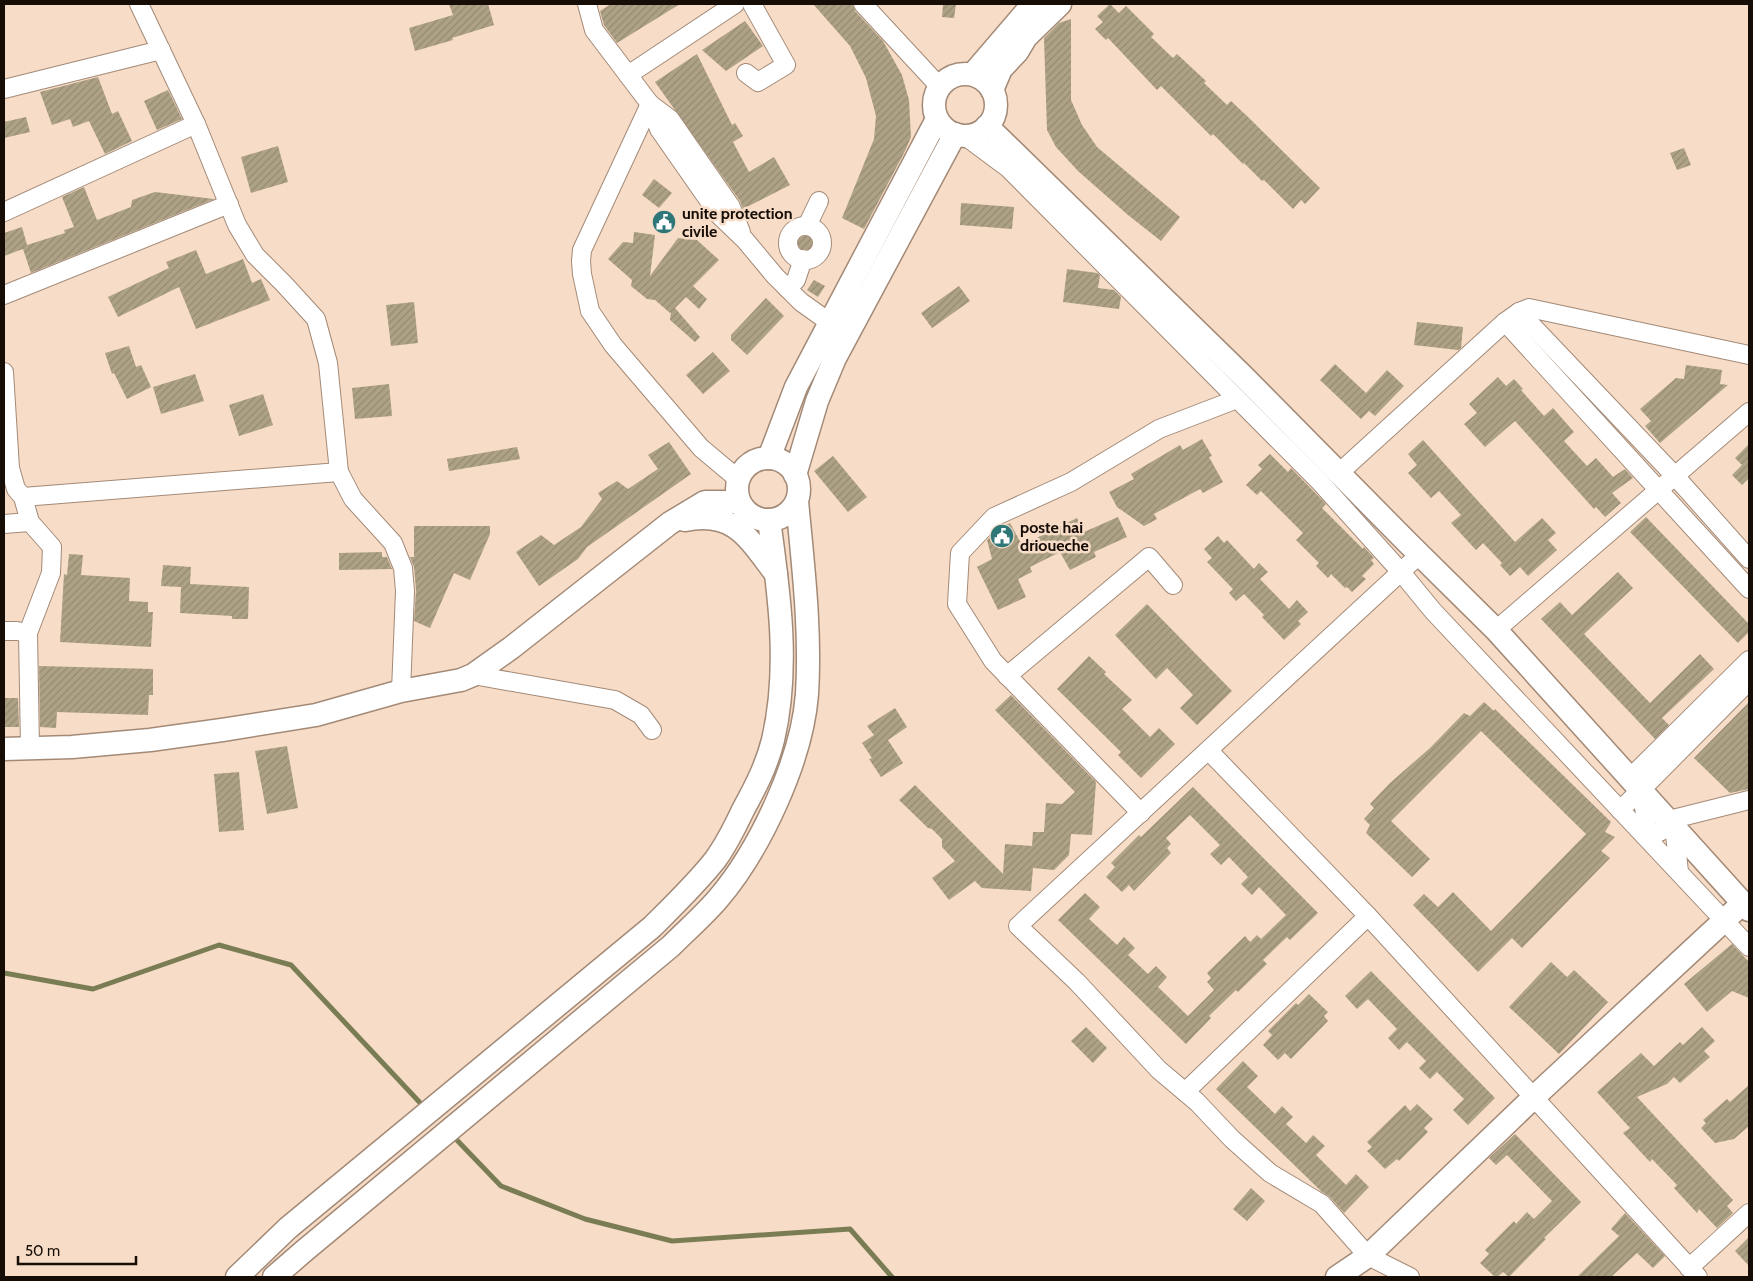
<svg xmlns="http://www.w3.org/2000/svg" width="1753" height="1281" font-family="Cabin,sans-serif">
<style>
.lines{fill:none;stroke-linecap:round;stroke-linejoin:round}
.stream{stroke:#7a7d54;stroke-width:5}
.building{fill:url(#building-hatch)}
.minor-casing{stroke:#a38a77;stroke-width:20}
.tertiary-casing{stroke:#a38a77;stroke-width:25}
.minor{stroke:#fff;stroke-width:18}
.tertiary{stroke:#fff;stroke-width:22}
.labels{text-anchor:middle;stroke-width:5;stroke-linejoin:round;paint-order:stroke}
.poi-label{font-size:16px;font-weight:bold;fill:#160d06;stroke:#f7dcc7;text-anchor:start}
</style>
<defs>
<pattern id="building-hatch" width="6" height="6" patternUnits="userSpaceOnUse" patternTransform="scale(1.25)"><rect width="6" height="6" fill="#aea286"/><path d="M-1 1l2-2M0 6l6-6M5 7l2-2" fill="none" stroke="#958a72"/></pattern>
</defs>
<rect width="100%" height="100%" fill="#f7dcc7"/>
<g class="lines">
<g class="stream">
<path d="M4,973L93,989L219,945L291,965L425,1108"/>
<path d="M452,1135L501,1186L585,1219L672,1241L850,1229L892,1277"/>
</g>
</g>
<g class="building">
<path d="M449,4H488L494,25L452,38L453,40L415,51L409,28L453,15Z"/>
<path d="M611,4H680L617,43L604,25L600,11Z"/>
<path d="M813,4H851L853,5L855,11L883,41L902,75L909,100L911,137L906,149L864,229L842,218L874,139L876,116L866,78L850,46Z"/>
<path d="M943,4H956L954,18L942,17Z"/>
<path d="M1110,4L1119,13L1126,6L1154,34L1151,37L1173,58L1177,54L1206,81L1204,83L1227,105L1231,101L1247,116L1320,188L1305,204L1301,200L1293,209L1264,180L1262,181L1244,163L1243,164L1213,134L1211,136L1161,86L1157,90L1108,38L1106,40L1095,29L1103,22L1097,16Z"/>
<path d="M1071,19V100L1082,125L1097,147L1180,217L1161,241L1128,215L1078,171L1056,147L1047,130L1044,38L1059,23Z"/>
<path d="M745,21L763,46L726,71L702,50Z"/>
<path d="M697,54L732,125L735,123L743,136L733,142L749,172L774,157L790,185L743,209L740,201L655,82Z"/>
<path d="M98,77L112,114L118,111L132,141L105,154L89,121L73,127L70,119L52,125L40,92Z"/>
<path d="M168,90L182,119L157,130L144,101Z"/>
<path d="M26,117L30,132L4,138V122Z"/>
<path d="M278,146L288,182L251,193L241,157Z"/>
<path d="M1684,148L1691,165L1677,170L1670,153Z"/>
<path d="M654,179L672,193L659,208L642,195Z"/>
<path d="M84,187L97,220L131,207L132,200L155,192L214,199L31,273L23,249L4,256V233L22,227L27,245L65,233L64,230L74,227L62,197Z"/>
<path d="M961,203L1014,207L1012,229L960,225Z"/>
<path d="M634,232L655,235L650,276L678,238L697,240L719,260L693,286L707,299L699,309L686,297L675,308L700,337L695,342L670,320L671,312L670,313L655,300L647,299L631,286L632,280L608,259L623,242L633,243Z"/>
<path d="M803,236H811L817,245L809,250L799,249L794,242Z"/>
<path d="M196,250L206,274L243,259L252,283L261,279L270,300L196,329L179,287L118,317L108,297L169,268L166,262Z"/>
<path d="M1067,269L1097,273L1100,275L1098,288L1114,290L1121,297L1119,309L1063,302Z"/>
<path d="M814,280L825,286L818,297L807,290Z"/>
<path d="M959,286L970,301L932,328L921,313Z"/>
<path d="M766,298L784,316L747,355L731,340V335Z"/>
<path d="M414,302L418,343L391,346L386,305Z"/>
<path d="M1417,322L1463,327L1461,348L1458,350L1414,345Z"/>
<path d="M129,346L136,367L141,365L151,387L127,399L114,373L112,374L105,353Z"/>
<path d="M713,352L730,371L703,394L686,375Z"/>
<path d="M1335,364L1366,393L1387,370L1404,386L1375,416L1369,411L1361,419L1320,380Z"/>
<path d="M1686,365L1722,370L1720,384L1728,385L1660,443L1645,426L1651,421L1640,409L1676,378L1684,379Z"/>
<path d="M195,374L204,401L161,414L153,387Z"/>
<path d="M1498,377L1506,386L1514,379L1523,389L1521,390L1544,416L1553,408L1574,432L1564,441L1587,466L1596,458L1613,477L1625,469L1633,478L1612,493L1621,503L1605,517L1596,507L1594,509L1515,421L1485,447L1464,424L1477,413L1469,404Z"/>
<path d="M389,384L392,416L355,419L352,388Z"/>
<path d="M263,394L273,425L239,436L229,405Z"/>
<path d="M1202,439L1212,456L1209,457L1223,482L1203,493L1200,489L1154,514L1157,519L1144,526L1117,507L1109,492L1134,479L1131,474L1180,445L1183,450Z"/>
<path d="M1423,440L1515,542L1542,518L1556,533L1548,540L1557,550L1528,576L1520,567L1510,576L1500,565L1502,563L1483,543L1476,550L1451,523L1461,515L1439,491L1431,498L1408,473L1417,465L1408,454Z"/>
<path d="M669,442L691,474L587,547L578,559L539,586L516,552L541,535L554,545L581,527L602,499L598,493L617,481L628,489L658,469L648,455Z"/>
<path d="M1749,444V478L1742,485L1732,475L1742,465L1735,458Z"/>
<path d="M517,447L520,459L449,471L447,459Z"/>
<path d="M1270,454L1288,472L1291,468L1326,504L1322,508L1363,549L1364,547L1374,558L1371,560L1374,564L1362,576L1366,579L1352,592L1347,587L1345,588L1331,574L1328,578L1316,566L1319,563L1296,540L1303,533L1261,491L1257,495L1246,485L1262,469L1258,465Z"/>
<path d="M833,456L867,497L848,512L814,471Z"/>
<path d="M1118,517L1127,537L1094,552L1096,557L1070,570L1060,552L1030,567L1032,572L1018,579L1026,597L998,610L977,567L992,559L987,540L998,529L1010,523L1022,545L1077,518L1084,532Z"/>
<path d="M1646,517L1749,624V632L1738,643L1630,532Z"/>
<path d="M414,526H490V534L470,580L454,573L430,628L414,621L416,590L414,567L410,557H414Z"/>
<path d="M1218,536L1224,543L1227,540L1254,569L1259,563L1268,572L1260,579L1289,609L1297,600L1308,612L1298,621L1301,624L1284,640L1262,617L1264,615L1244,594L1236,601L1229,593L1233,589L1207,562L1212,558L1204,549Z"/>
<path d="M382,552V557H387L392,569L339,570V553Z"/>
<path d="M69,554L83,555L81,575L130,578L129,601L148,602V612H153L151,647L60,642L64,574L67,575Z"/>
<path d="M163,565L191,567L190,584L249,587L248,619H232V616L180,613L181,587L161,586Z"/>
<path d="M1618,572L1633,588L1584,634L1650,703L1700,654L1714,669L1662,718L1669,725L1655,739L1541,619L1560,602L1572,615Z"/>
<path d="M1147,604L1232,691L1197,725L1180,708L1193,695L1167,668L1156,679L1115,635Z"/>
<path d="M1089,656L1106,672L1104,674L1132,700L1122,709L1150,737L1159,728L1175,744L1141,778L1118,755L1121,752L1057,689Z"/>
<path d="M39,666L153,669V695H149L148,715L57,712L56,728L40,727Z"/>
<path d="M1011,695L1096,782L1092,835L1071,834L1069,855L1054,870L1033,868L1031,891L982,888L975,881L949,900L932,878L955,861L942,847V839L932,829L928,828L899,800L915,785L1003,874L1005,844L1032,846L1033,832H1044L1046,803L1062,804L1075,792L995,710Z"/>
<path d="M4,698H18L19,727H4Z"/>
<path d="M1484,702L1494,711L1495,709L1611,822L1605,832L1615,837L1601,851L1610,858L1522,948L1512,938L1478,972L1413,905L1424,894L1438,907L1453,892L1491,931L1586,834L1481,731L1391,821L1430,859L1412,877L1366,833L1370,825L1364,819L1374,808L1370,804L1390,783L1430,748L1464,713L1470,716Z"/>
<path d="M1749,702V789L1730,793L1694,758Z"/>
<path d="M895,708L907,727L888,740L903,763L881,777L869,759L872,758L862,743L874,735L867,726Z"/>
<path d="M287,746L298,808L267,814L255,751Z"/>
<path d="M239,772L244,830L219,832L214,774Z"/>
<path d="M1193,787L1318,913L1290,940L1287,937L1263,960L1267,964L1238,992L1236,990L1209,1016L1211,1018L1186,1044L1058,920L1085,893L1100,907L1089,919L1117,945L1124,937L1135,948L1128,955L1148,974L1156,966L1167,977L1158,987L1188,1016L1214,990L1207,982L1211,978L1207,973L1245,936L1250,942L1257,935L1261,939L1286,915L1259,887L1252,895L1241,884L1248,877L1229,857L1221,865L1210,854L1220,845L1190,815L1166,838L1171,844L1167,848L1171,853L1134,891L1129,885L1122,892L1106,877L1115,867L1111,863L1139,835L1141,837Z"/>
<path d="M1732,944L1749,962V998L1732,991L1707,1012L1684,984Z"/>
<path d="M1551,962L1567,977L1574,970L1608,1002L1559,1054L1509,1007Z"/>
<path d="M1371,971L1495,1098L1468,1125L1453,1110L1464,1099L1437,1072L1430,1079L1419,1068L1426,1061L1407,1042L1399,1050L1388,1038L1397,1029L1368,999L1357,1009L1345,996Z"/>
<path d="M1309,994L1328,1012L1324,1016L1328,1021L1291,1059L1285,1053L1278,1060L1263,1045L1272,1035L1268,1031L1296,1003L1298,1005Z"/>
<path d="M1086,1027L1107,1048L1093,1063L1071,1041Z"/>
<path d="M1702,1027L1715,1041L1704,1051L1710,1057L1680,1083L1674,1077L1667,1084L1637,1097L1733,1200L1727,1206L1733,1213L1717,1228L1699,1209L1697,1213L1674,1188L1677,1185L1652,1159L1650,1162L1623,1133L1630,1128L1597,1092L1641,1053L1654,1066L1680,1042L1683,1045Z"/>
<path d="M1243,1061L1258,1076L1247,1087L1275,1114L1282,1106L1293,1117L1286,1124L1306,1143L1313,1135L1325,1146L1316,1155L1346,1185L1356,1174L1369,1187L1344,1213L1330,1197L1322,1192L1216,1089Z"/>
<path d="M1749,1085V1126L1734,1139L1715,1143L1701,1128L1706,1123L1703,1120L1727,1099L1730,1102Z"/>
<path d="M1417,1104L1433,1119L1424,1128L1428,1132L1399,1161L1397,1159L1385,1169L1367,1151L1372,1147L1367,1142L1405,1105L1410,1111Z"/>
<path d="M1515,1134L1581,1202L1544,1238L1546,1239L1509,1277L1503,1272L1497,1277H1495L1480,1263L1489,1254L1485,1250L1514,1221L1516,1224L1527,1212L1534,1219L1552,1201L1507,1155L1496,1165L1489,1158Z"/>
<path d="M1251,1188L1265,1201L1247,1221L1233,1209Z"/>
<path d="M1625,1213L1665,1256L1653,1268L1637,1253L1611,1277H1577L1619,1236L1611,1229Z"/>
<path d="M1749,1237V1266L1735,1251Z"/>
</g>
<g class="lines">
<g class="minor-casing">
<g id="minor">
<path d="M139,4L196,124L237,225L255,255L284,284L316,319L328,363L339,472L353,499L393,543L403,568L405,591L401,691"/>
<path d="M587,4L594,30L650,104L659,129L719,215L745,240L775,276L801,302L829,322"/>
<path d="M863,4L939,86"/>
<path d="M746,73L758,82L786,65L752,4"/>
<path d="M628,75L735,4"/>
<path d="M4,89L161,50"/>
<path d="M650,104L582,250L581,261L582,274L590,311L613,345L701,448L738,479"/>
<path d="M650,104L670,119L731,207L741,232"/>
<path d="M965,136L1008,168L1320,482L1401,572L1433,611L1749,947"/>
<path d="M4,212L196,124"/>
<path d="M807,226L819,201"/>
<circle cx="805" cy="243" r="17"/>
<path d="M787,288L796,280L803,259"/>
<path d="M4,295L229,204"/>
<path d="M1519,312L1675,476L1749,559"/>
<path d="M1505,322L1749,589"/>
<path d="M4,372L10,468L16,489L23,497L30,522L52,547L51,573L28,633L30,748"/>
<path d="M1339,473L1505,322L1519,312L1529,308L1749,355"/>
<path d="M23,497L339,472"/>
<path d="M4,524L30,522"/>
<path d="M1496,630L1749,412"/>
<path d="M4,631H17L28,633"/>
<path d="M473,675L615,700L641,715L652,730"/>
<path d="M1007,676L1149,557L1173,585"/>
<path d="M1209,751L1368,916L1698,1277"/>
<path d="M1630,778L1749,660"/>
<path d="M1641,790L1749,681"/>
<path d="M1620,810L1641,790L1649,837L1674,825L1679,872"/>
<path d="M1141,813L993,661L957,604L960,553L994,517L1071,482L1159,429L1237,399"/>
<path d="M1669,820L1749,800"/>
<path d="M1185,1092L1368,916"/>
<path d="M1689,1268L1749,1213"/>
<path d="M1410,1277L1368,1256L1322,1204L1270,1173L1232,1139L1197,1102L1159,1070L1077,982L1018,926L1419,555"/>
</g>
</g>
<g class="tertiary-casing">
<g id="tertiary">
<circle cx="965" cy="105" r="31"/>
<path d="M973,74L1033,4"/>
<path d="M992,90L1001,69L1017,52L1026,37L1060,4"/>
<path d="M987,126L1243,376L1406,541L1496,630L1749,910"/>
<circle cx="768" cy="489" r="31"/>
<path d="M769,458L796,387L937,119"/>
<path d="M795,475L817,401L835,358L955,134"/>
<path d="M685,520C735,510 749,539 776,574"/>
<path d="M4,749L72,747L150,740L222,730L316,715L401,691L461,680L473,675L511,648L670,523L705,502H739"/>
<path d="M237,1277L288,1228L652,927C674,905 696,884 715,860C726,845 735,827 743,810C755,788 767,765 773,740C790,668 779,592 769,520"/>
<path d="M274,1277L304,1251L671,946C686,931 703,916 717,900C760,850 802,760 807,694C811,630 803,565 797,501"/>
<path d="M1337,1277L1368,1256L1534,1097L1743,903"/>
</g>
</g>
<use href="#minor" class="minor"/>
<use href="#tertiary" class="tertiary"/>
</g>
<defs>
<g id="civic-disc" transform="scale(1.25)"><circle r="9.5" fill="#2d7779" stroke="#f7dcc7"/><path d="M-.6-6.5H3V-4.5H.6V-3L4-1V1h2V6H-6V1h2V-1L-.6-3ZM-1.2 2.5V6h2.4V2.5Z" fill="#fff"/></g>
</defs>
<g fill-rule="evenodd">
<use href="#civic-disc" x="664" y="222"/>
<use href="#civic-disc" x="1002" y="536"/>
</g>
<g class="labels">
<g class="poi-label">
<text x="682" y="219">unite protection<tspan x="682" dy="18">civile</tspan></text>
<text x="1020" y="533">poste hai<tspan x="1020" dy="18">drioueche</tspan></text>
</g>
</g>
<rect width="1753" height="1281" fill="none" stroke="#160d06" stroke-width="10"/>
<path d="M18 1256v8h118v-8" fill="none" stroke="#160d06" stroke-width="2.5"/>
<text x="25" y="1256" font-size="15" fill="#160d06" stroke="#f7dcc7" stroke-width="4" paint-order="stroke">50 m</text>
</svg>
